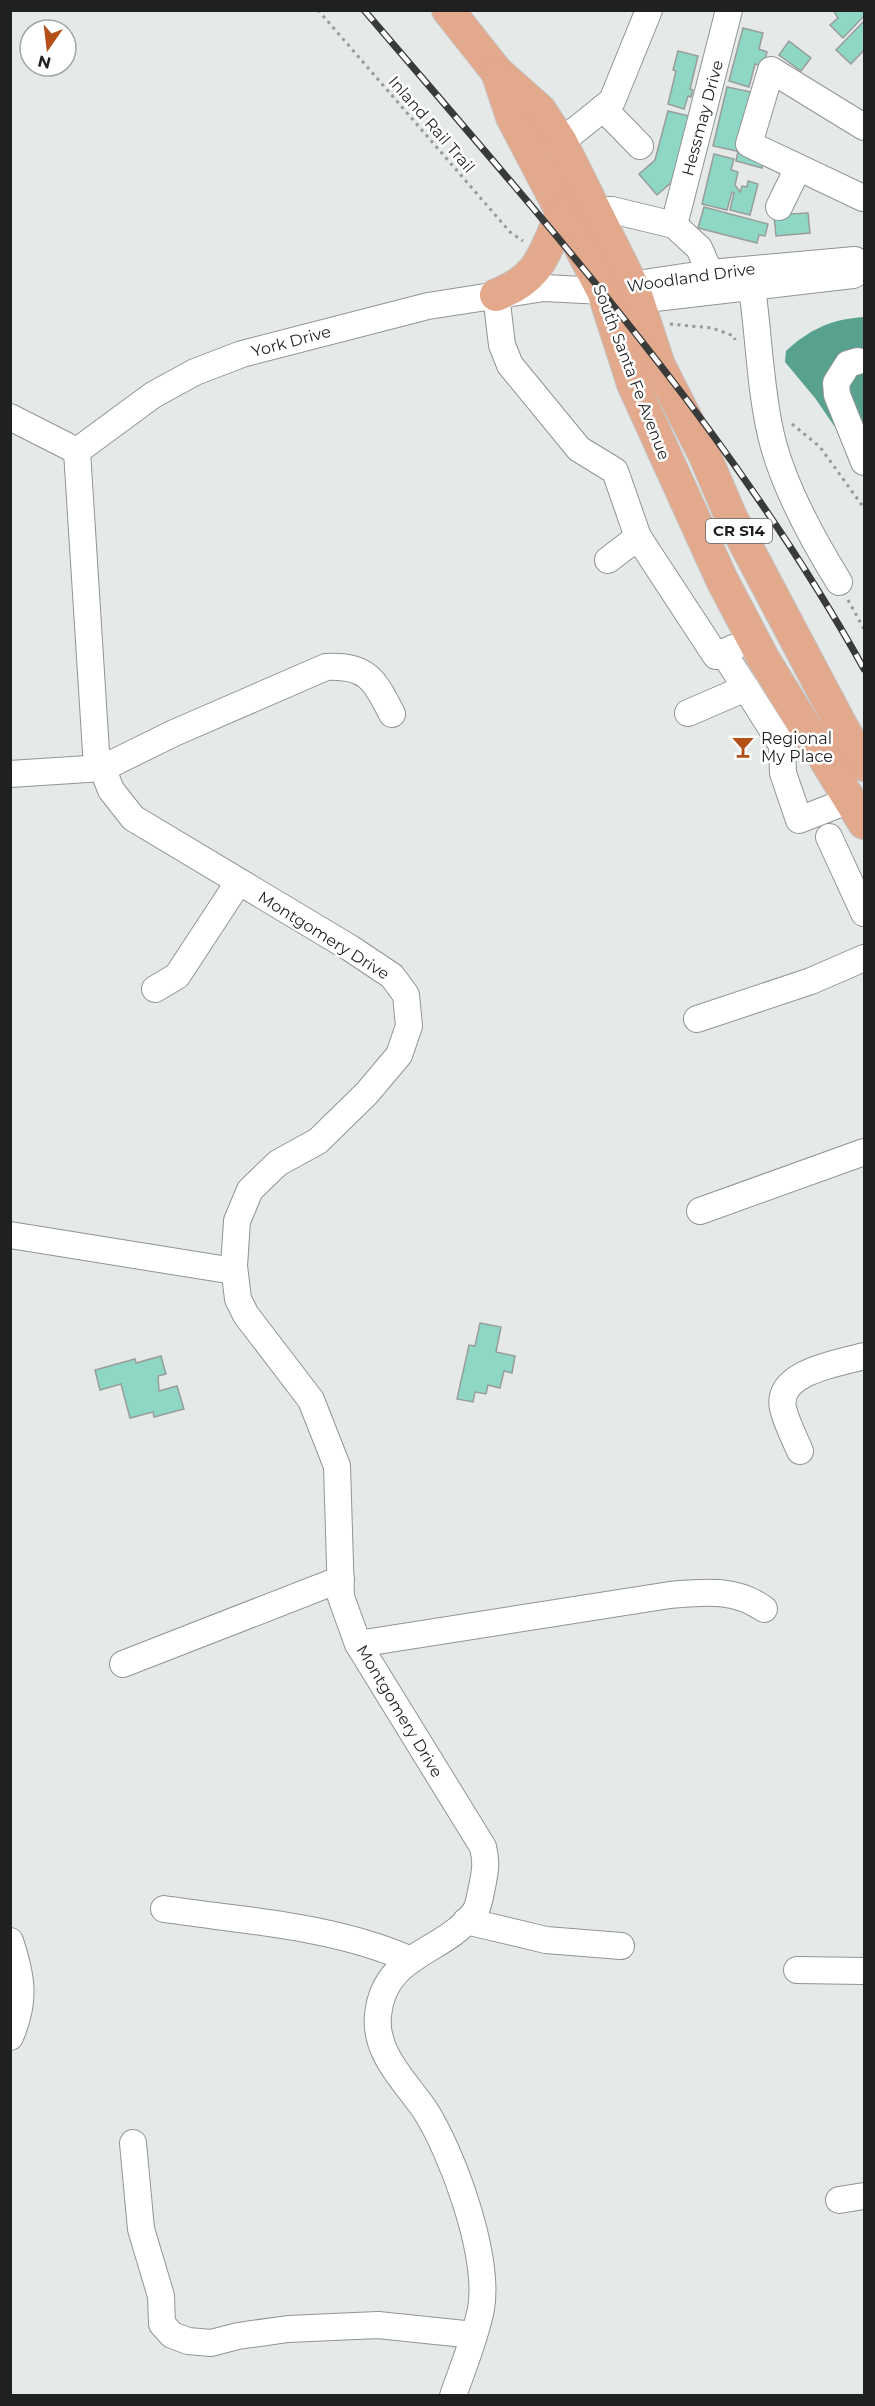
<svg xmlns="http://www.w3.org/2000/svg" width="875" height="2406" font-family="Montserrat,sans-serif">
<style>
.water{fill:#57a18e}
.building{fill:#8dd7c4;stroke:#989d9b;stroke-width:1.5}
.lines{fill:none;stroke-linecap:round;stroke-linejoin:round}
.minor-casing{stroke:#909594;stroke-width:28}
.major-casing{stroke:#c5c5c5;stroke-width:34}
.path{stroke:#969a99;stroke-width:3;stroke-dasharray:3 4.5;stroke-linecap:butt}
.minor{stroke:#fff;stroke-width:26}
.major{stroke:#e3a98d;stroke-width:32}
.rail-casing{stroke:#393b3a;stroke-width:7}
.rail{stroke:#fff;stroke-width:4.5;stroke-dasharray:14;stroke-linecap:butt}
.labels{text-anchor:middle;stroke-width:5;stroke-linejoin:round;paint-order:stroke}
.shield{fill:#fff;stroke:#626463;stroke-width:1.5}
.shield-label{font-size:15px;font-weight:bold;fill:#1f2120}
.street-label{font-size:16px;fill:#1f2120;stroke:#fff}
.poi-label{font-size:16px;fill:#1f2120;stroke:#fff;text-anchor:start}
</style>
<rect width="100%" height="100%" fill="#e5eae9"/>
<path class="water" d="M864,317V465L859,462L815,398L785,362L786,351C810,329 832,319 864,317Z"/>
<g class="building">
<path d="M864,10V16L843,38L830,25L838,18L833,10Z"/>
<path d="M864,21V50L851,64L836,50Z"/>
<path d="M743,28L763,33L759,49L767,52L763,66L755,64L749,87L729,81Z"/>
<path d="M789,41L811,58L801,71L779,55Z"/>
<path d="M678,51L698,56L690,89L693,90L691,97L688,96L684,109L668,104L676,71L673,70Z"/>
<path d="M727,87L751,92L737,151L713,146Z"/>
<path d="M668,111L689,116L673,181L657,195L639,174L655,160Z"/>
<path d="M738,151L765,158L762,168L736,161Z"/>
<path d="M714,154L734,159L731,170L738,172L735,185L740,192L742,186L747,187L748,181L758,184L750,215L730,210L734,193L732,192L727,210L702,204Z"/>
<path d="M704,207L768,224L765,236L759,235L757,243L698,228Z"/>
<path d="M808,213L810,233L776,236L774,215Z"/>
<path d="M480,1323L501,1327L496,1352L515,1356L512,1373L504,1371L500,1388L488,1385L486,1394L475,1392L473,1402L457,1399L469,1345L475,1346Z"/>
<path d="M161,1356L166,1374L158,1376L159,1391L177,1386L184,1409L154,1417L153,1412L130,1418L121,1384L100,1390L95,1370L135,1359L136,1363Z"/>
</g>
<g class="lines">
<g class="minor-casing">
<g id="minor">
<path d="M603,108L640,146"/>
<path d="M561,142L612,101L649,10"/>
<path d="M863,198L749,144L771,70L864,127"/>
<path d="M779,207L798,168"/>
<path d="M597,210H612L674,225L729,10"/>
<path d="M674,225L699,248L710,273"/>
<path d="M617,287L710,273L855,260"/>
<path d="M752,288C759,337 760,388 771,435C782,483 813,540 839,582"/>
<path d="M496,295L502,345L510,365L579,449L615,471L638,537"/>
<path d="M858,361L848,364L836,383L837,395L864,462"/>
<path d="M10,417L77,451"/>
<path d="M77,451L96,752L111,790L133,818L350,948L392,976L406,995L409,1026L399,1055L367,1093L318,1141L278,1163L250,1190L237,1221L234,1266L238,1299L246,1315L311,1400L337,1466L341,1597L358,1644L483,1847C487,1863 485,1872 482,1887C480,1895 479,1907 474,1913C443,1954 384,1953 378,2015C374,2053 405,2081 425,2110C453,2154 490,2256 481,2309C475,2339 463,2367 453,2396"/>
<path d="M77,451L153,395L195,372L242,354L428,306L544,288L603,291L638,300L853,275L864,269"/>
<path d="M608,560L638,537L716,656L733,648"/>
<path d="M723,652L782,745L783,773L799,820L850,800"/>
<path d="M688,713L746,688"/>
<path d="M10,774L103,768L174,733L326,667C367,665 374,679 392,714"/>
<path d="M829,837L864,913"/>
<path d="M155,989L177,976L238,883"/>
<path d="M697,1019L811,981L864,958"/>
<path d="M700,1211L864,1152"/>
<path d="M10,1235L234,1271"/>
<path d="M800,1451C794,1437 786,1422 783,1408C775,1372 840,1363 864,1356"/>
<path d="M358,1644L670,1595C704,1592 735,1588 764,1609"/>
<path d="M123,1664L341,1579"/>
<path d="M164,1909C246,1921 335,1926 411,1960"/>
<path d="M466,1921L546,1940L621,1946"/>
<path d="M10,1941C22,1977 26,2001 10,2037"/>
<path d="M797,1970L864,1971"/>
<path d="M133,2143L141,2229L161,2296L162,2324L172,2335L188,2341L211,2343L238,2336L288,2329L378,2325L474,2335"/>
<path d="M839,2200L864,2196"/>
</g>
</g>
<g class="major-casing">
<g id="major">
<path d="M448,10L497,72L540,110L561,142L634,289L659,365L705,456L731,517L841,725L864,765"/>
<path d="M497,72L512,117L603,291L633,384L722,580L763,658L864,823"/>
<path d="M496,295C540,278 543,256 561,215"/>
</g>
</g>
<g class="path">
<path d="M318,10L510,232L523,241"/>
<path d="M670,324L712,328L734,336L735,340"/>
<path d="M792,424L820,447L864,508"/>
<path d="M848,600L864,629"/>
</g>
<use href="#minor" class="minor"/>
<use href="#major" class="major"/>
<g class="rail-casing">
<path id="rail" d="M364,10C543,220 730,427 864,669"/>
</g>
<use href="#rail" class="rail"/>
</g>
<defs>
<g id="bar-bare" transform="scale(1.8)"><path d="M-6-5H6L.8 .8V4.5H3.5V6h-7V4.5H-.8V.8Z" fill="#b35018" stroke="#fff" stroke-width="2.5" paint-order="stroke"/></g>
</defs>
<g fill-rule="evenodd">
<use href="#bar-bare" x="743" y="747"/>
</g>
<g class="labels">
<rect class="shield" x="706" y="519" width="66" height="24" rx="4.5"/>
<g class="shield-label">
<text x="739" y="536">CR S14</text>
</g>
<g class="street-label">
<text transform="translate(702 118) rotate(-75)" y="6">Hessmay Drive</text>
<text transform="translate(432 124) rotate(49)" y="6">Inland Rail Trail</text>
<text transform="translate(691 277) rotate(-8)" y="6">Woodland Drive</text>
<text transform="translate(291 341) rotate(-15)" y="6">York Drive</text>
<text transform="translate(632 372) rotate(69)" y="6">South Santa Fe Avenue</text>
<text transform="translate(324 935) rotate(32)" y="6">Montgomery Drive</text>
<text transform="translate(400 1711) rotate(59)" y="6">Montgomery Drive</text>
</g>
<g class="poi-label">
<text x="761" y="744">Regional<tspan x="761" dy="18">My Place</tspan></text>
</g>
</g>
<rect width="875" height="2406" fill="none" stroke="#1f2120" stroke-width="24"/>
<g transform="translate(48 48) rotate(194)"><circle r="28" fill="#ffffff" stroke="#a5a6a6" stroke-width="1.5"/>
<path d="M0-4.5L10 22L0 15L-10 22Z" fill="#b35018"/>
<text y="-9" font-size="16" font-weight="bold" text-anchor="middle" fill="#1f2120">N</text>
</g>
</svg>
